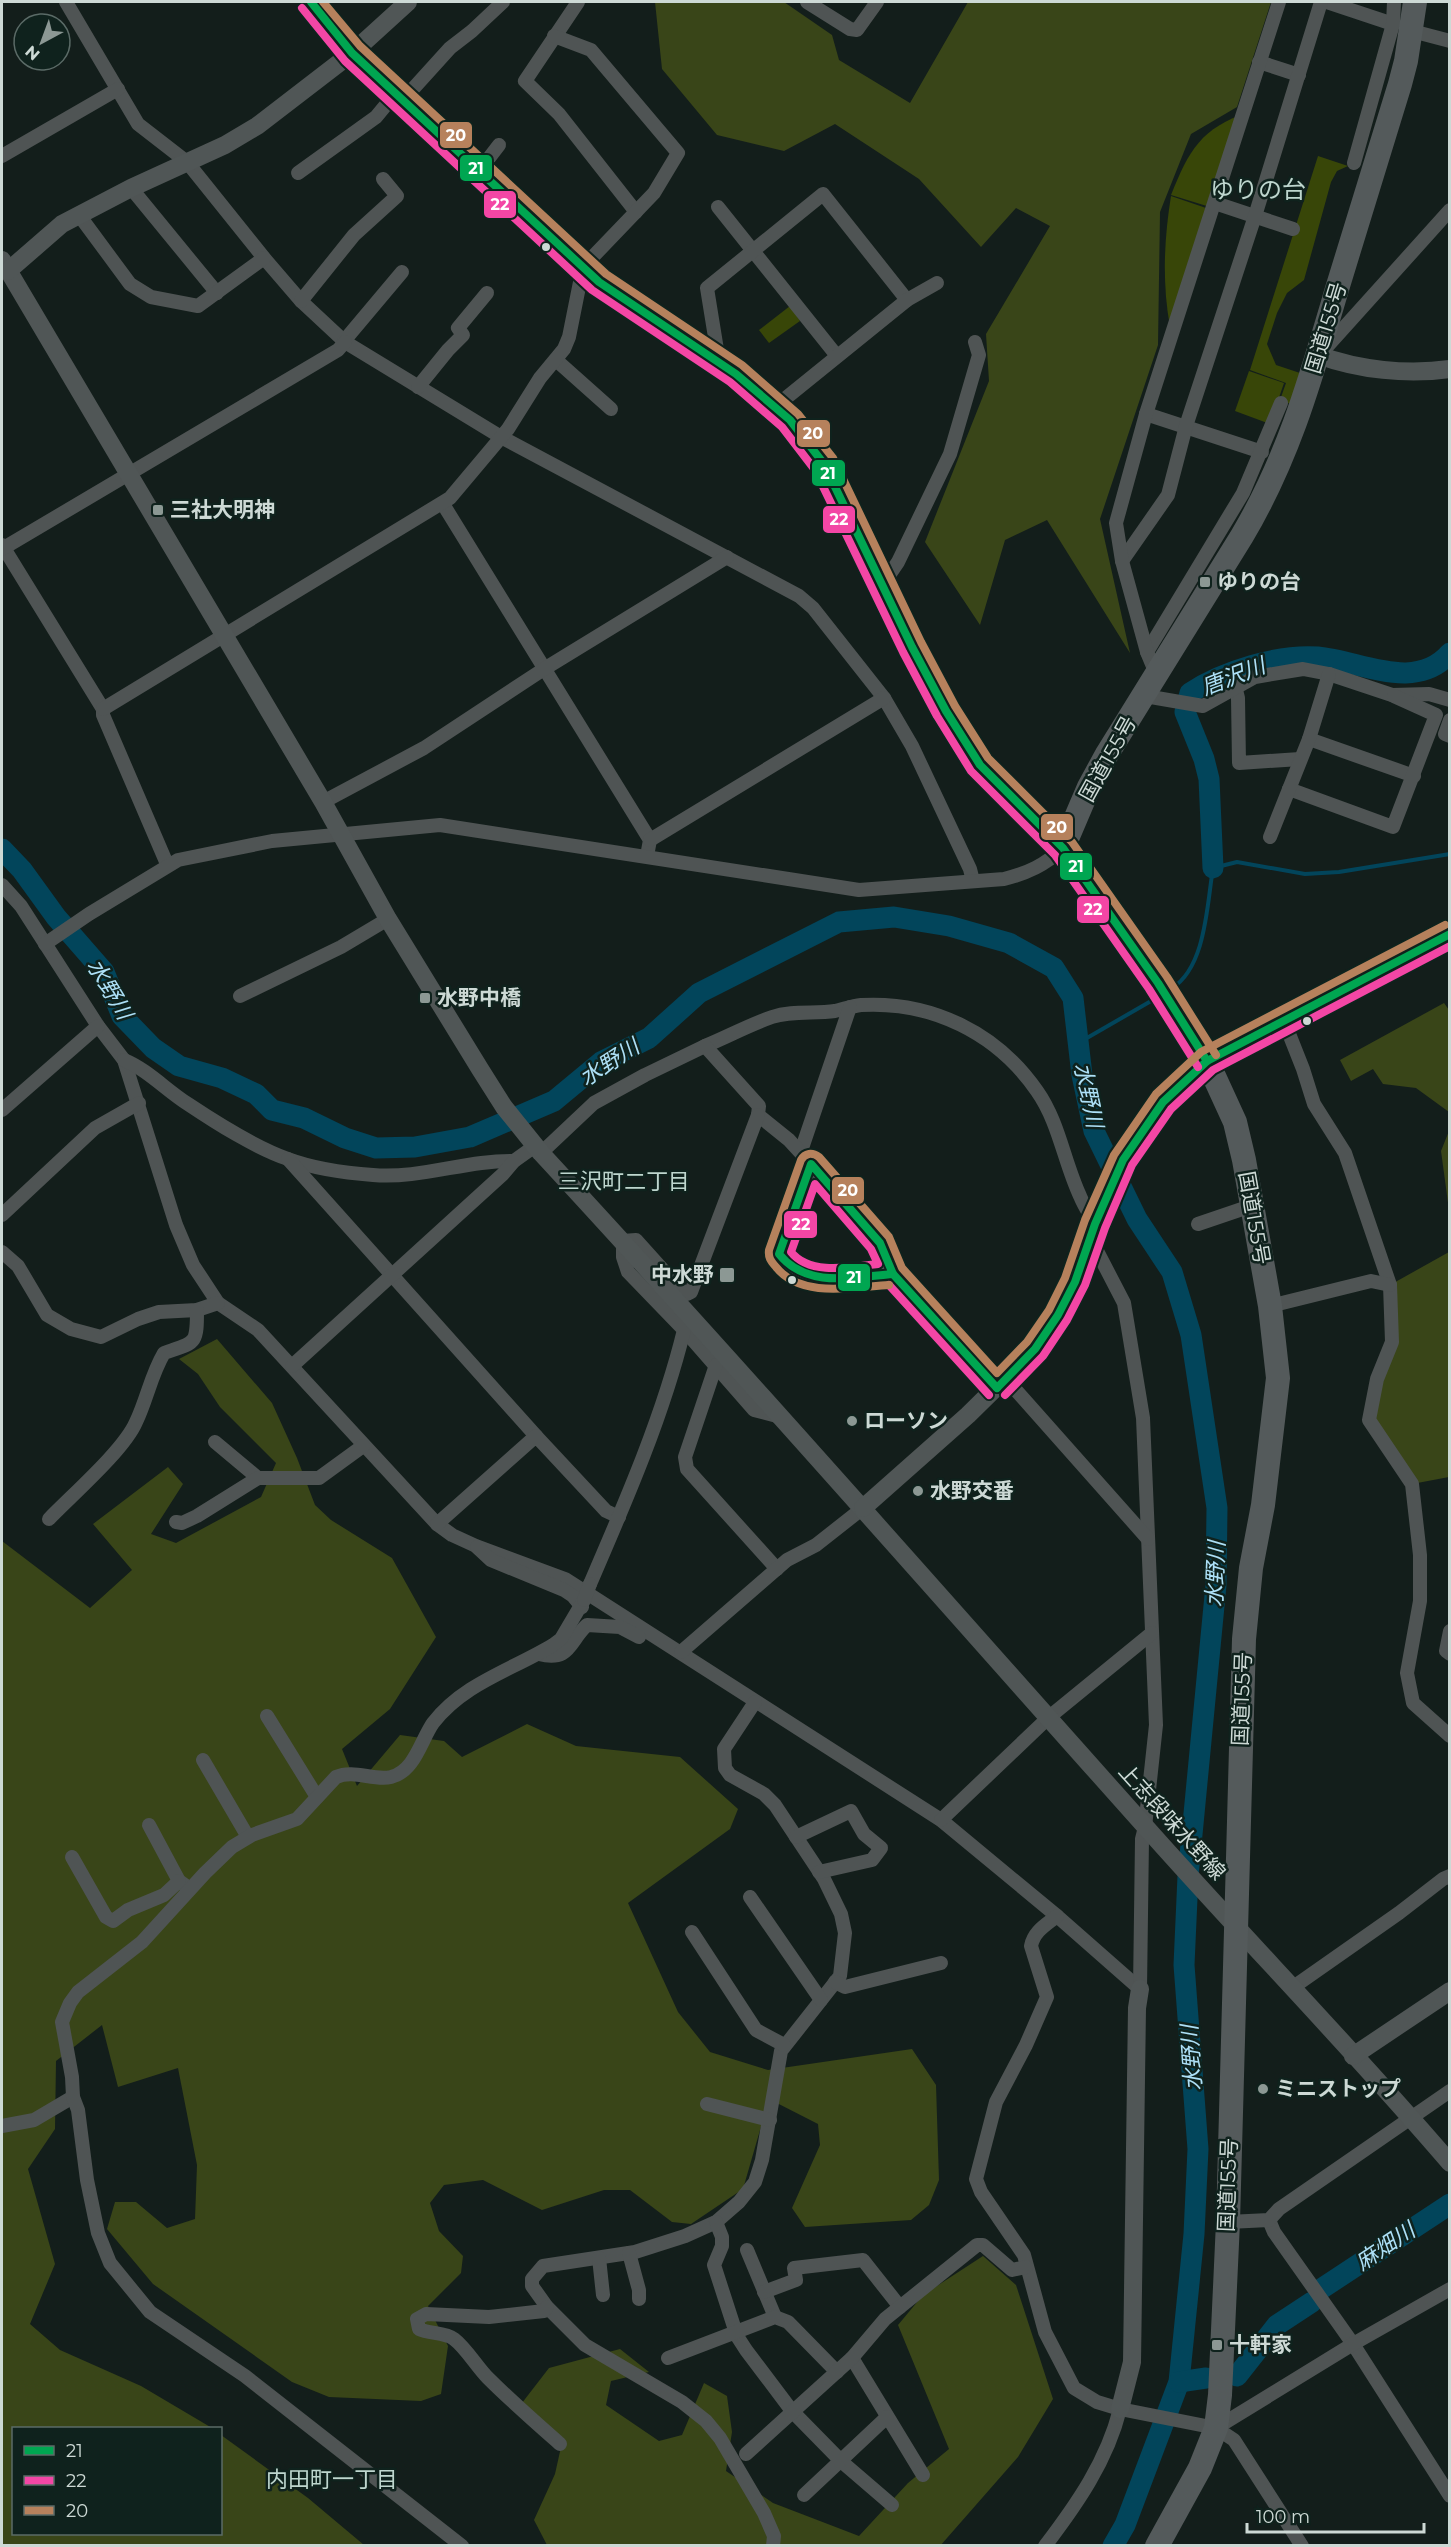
<svg xmlns="http://www.w3.org/2000/svg" width="1451" height="2547" font-family="Montserrat,'Noto Sans JP',sans-serif">
<style>
.green{fill:#384608}
.forest{fill:#394518}
.lines{fill:none;stroke-linecap:round;stroke-linejoin:round}
.stream{stroke:#02455b;stroke-width:4}
.river{stroke:#02455b;stroke-width:21}
.street{stroke:#4f5454;stroke-width:14}
.secondary{stroke:#505656;stroke-width:18}
.highway{stroke:#545a5b;stroke-width:24}
.street-bridge{stroke:#4f5454;stroke-width:14}
.bus-1-casing{stroke:#0f221d;stroke-width:12}
.bus-2-casing{stroke:#0f221d;stroke-width:12}
.bus-3-casing{stroke:#0f221d;stroke-width:12}
.bus-1{stroke:#00a651;stroke-width:8}
.bus-2{stroke:#f346a5;stroke-width:8}
.bus-3{stroke:#b6815c;stroke-width:8}
.bus-dot{fill:#cdd9d5;stroke:#0f221d;stroke-width:2}
.poi-dot{fill:#8c9894;stroke:#0f221d;stroke-width:2}
.labels{text-anchor:middle;stroke-width:5;stroke-linejoin:round;paint-order:stroke}
.street-label{font-size:21px;fill:#cdd9d5;stroke:#0f221d}
.poi-label{font-size:21px;font-weight:bold;fill:#cdd9d5;stroke:#0f221d;text-anchor:start}
.water-label{font-size:22px;font-style:italic;fill:#ade0f7;stroke:#0f221d}
.neighbourhood-label{font-size:22px;fill:#bed6ce;stroke:#0f221d}
.quarter-label{font-size:24px;fill:#bed6ce;stroke:#0f221d}
.line-badge{stroke:#0f221d;stroke-width:2}
.badge-label{font-size:16px;text-anchor:middle;font-weight:bold;fill:#fff}
</style>
<rect width="100%" height="100%" fill="#131e1b"/>
<g class="green">
<path d="M1249,112L1210,207L1171,195C1189,150 1201,128 1249,112Z"/>
<path d="M1318,156L1348,166L1337,171L1331,182L1304,280L1287,293L1277,313L1267,344L1276,365L1306,375L1296,406L1280,400L1286,383L1250,370Z"/>
<path d="M1171,196L1209,209L1170,327C1162,283 1164,239 1171,196Z"/>
<path d="M790,306L800,321L769,343L759,330Z"/>
<path d="M1249,371L1284,383L1270,424L1235,411Z"/>
</g>
<g class="forest">
<path d="M655,2H784L832,35L839,60L910,103L968,2H1271L1237,107L1191,134L1160,212L1158,345L1100,519L1130,653L1047,520L1005,540L980,625L925,542L989,381L986,334L1050,226L1016,208L981,247L919,179L835,124L784,151L717,135L662,69Z"/>
<path d="M1444,1003L1449,1010V1112L1416,1088L1383,1084L1373,1069L1351,1081L1340,1060Z"/>
<path d="M1449,1131V1210L1441,1151Z"/>
<path d="M1449,1252V1477L1412,1484L1369,1420L1392,1342L1390,1285Z"/>
<path d="M217,1339L272,1403L297,1458L315,1505L331,1520L392,1558L436,1637L390,1709L342,1749L357,1786L400,1735L444,1741L462,1757L527,1724L576,1746L680,1757L738,1809L730,1829L628,1903L678,2012L710,2052L768,2070L912,2049L936,2085L939,2180L929,2205L911,2220L805,2227L792,2208L820,2145L818,2124L769,2099L743,2189L691,2224L672,2222L630,2190H604L542,2210L483,2180L444,2185L430,2203L439,2231L463,2256L461,2273L428,2306L448,2346L441,2394L421,2401L329,2397L292,2382L153,2284L107,2229L115,2202H136L167,2228L195,2219L197,2165L178,2068L118,2087L102,2025L56,2061L55,2129L28,2169L55,2264L30,2324L60,2350L141,2386L212,2428H14V2534H220L221,2435L308,2498L364,2545H2V1541L90,1608L132,1570L93,1524L168,1467L183,1484L151,1534L176,1543L261,1497L276,1463L220,1407L198,1374L179,1359Z"/>
<path d="M983,2256L1016,2285L1053,2399L1018,2457L940,2546L547,2545L534,2520L555,2474L561,2447L515,2412L549,2368L620,2349L649,2372L611,2381L606,2405L659,2441L682,2435L704,2383L727,2396L732,2432L726,2471L773,2503L859,2536L908,2483L949,2449L898,2325L923,2295Z"/>
</g>
<g class="lines">
<g class="stream">
<path d="M1172,988C1206,967 1207,904 1213,868L1237,862L1305,874L1339,872L1450,854"/>
<path d="M1080,1042L1158,997"/>
</g>
<g class="river">
<path d="M2,849L22,870L56,917L104,972L122,1016L153,1048L179,1066L222,1078L256,1094L272,1110L304,1118L345,1138L376,1148L415,1147L470,1137L554,1101L601,1062L649,1038L699,993L839,922L894,917L949,926L1009,943L1054,968L1073,998L1082,1075L1094,1131L1137,1219L1172,1272L1191,1335L1217,1508L1216,1585L1188,1876L1184,1965L1198,2149L1194,2234L1179,2382L1125,2525L1113,2546"/>
<path d="M1213,868L1209,779L1204,759L1185,712L1190,693C1223,671 1279,654 1318,657C1361,661 1415,693 1450,653"/>
<path d="M1321,2289L1450,2204"/>
<path d="M1237,2376L1277,2325L1312,2302"/>
<path d="M1179,2382L1206,2378"/>
</g>
<g class="street">
<path d="M66,2L138,124L187,162L264,258L301,301L345,342L501,437L799,596L813,608L884,698L912,746L970,869L973,881"/>
<path d="M578,2L525,81L559,114L636,212"/>
<path d="M807,2L850,29L857,30L877,2"/>
<path d="M1327,2L1393,24"/>
<path d="M1412,31L1450,41"/>
<path d="M1259,62L1299,75"/>
<path d="M402,101L450,48L472,31L503,2"/>
<path d="M2,156L118,89"/>
<path d="M1354,163L1393,24L1394,2"/>
<path d="M479,171L499,145"/>
<path d="M298,173L376,117L395,94"/>
<path d="M131,188L217,293"/>
<path d="M1215,203L1293,229"/>
<path d="M718,207L837,356"/>
<path d="M79,215L130,284L151,297L198,306L264,258"/>
<path d="M301,301L354,235L397,196L383,179"/>
<path d="M344,341L402,272"/>
<path d="M1323,351L1450,210"/>
<path d="M556,360L611,409"/>
<path d="M719,362L707,288L823,194L907,300"/>
<path d="M418,387L448,350L463,335L458,328L487,293"/>
<path d="M776,406L907,300L937,283"/>
<path d="M1146,414L1262,452"/>
<path d="M443,504L650,840L647,856"/>
<path d="M2,545L103,709V715L167,864"/>
<path d="M2,549L338,350L345,342"/>
<path d="M1122,561L1168,495L1186,426L1255,216L1321,2"/>
<path d="M883,584L898,562L950,454L979,355L975,342"/>
<path d="M1147,652L1243,493L1281,403"/>
<path d="M1157,676L1147,652L1122,561L1116,523L1146,414L1279,2"/>
<path d="M1236,690L1238,698L1239,763L1300,759"/>
<path d="M1145,696L1203,706L1255,677L1303,669L1329,674L1392,695L1429,694L1450,700"/>
<path d="M103,709L450,498L508,429L540,378L564,349L569,337L583,267L654,193L678,153L591,50L554,36"/>
<path d="M1450,720L1445,734L1450,736"/>
<path d="M1309,739L1414,776"/>
<path d="M1289,789L1393,827L1436,715L1394,696"/>
<path d="M323,802L424,748L544,669L727,557"/>
<path d="M1270,837L1309,739L1329,674"/>
<path d="M650,840L884,698"/>
<path d="M2,885L21,906L98,1026L124,1060L176,1225L193,1265L218,1303L258,1330L437,1524L452,1535L476,1546L565,1579L941,1820L1057,1916L1140,1989"/>
<path d="M45,944L89,914L178,860L272,841L440,825L859,890L1004,879C1028,873 1045,865 1063,848"/>
<path d="M240,996L341,947L388,919"/>
<path d="M1284,1021L1303,1069L1314,1104L1345,1153L1390,1285L1392,1342L1377,1379L1369,1420L1412,1484L1420,1555V1601L1407,1673L1413,1703L1450,1736"/>
<path d="M705,1046C727,1037 749,1025 772,1017C792,1010 814,1014 835,1011C844,1009 852,1006 861,1005C932,1001 997,1033 1037,1091C1059,1122 1064,1162 1080,1196C1084,1206 1090,1215 1095,1224"/>
<path d="M124,1060C148,1070 166,1090 188,1104C218,1124 254,1147 288,1159C315,1169 345,1173 373,1175C421,1179 467,1160 514,1161"/>
<path d="M2,1110L98,1026"/>
<path d="M801,1151L850,1007"/>
<path d="M541,1153L594,1103L645,1075L705,1046L759,1106L758,1115L789,1140L811,1164"/>
<path d="M288,1159L536,1436"/>
<path d="M811,1164L880,1243L893,1274C859,1275 798,1290 779,1254Z"/>
<path d="M2,1215L95,1128L139,1103"/>
<path d="M1198,1224L1251,1206"/>
<path d="M1088,1245L1096,1249L1124,1303L1143,1418L1156,1725L1145,1827L1142,1839L1140,1989"/>
<path d="M2,1252L18,1266L47,1315L71,1329L101,1337L138,1319L159,1312L197,1310L218,1303"/>
<path d="M1270,1306L1371,1281L1390,1285"/>
<path d="M684,1330L754,1410L777,1416"/>
<path d="M716,1365L685,1457L687,1469L777,1569"/>
<path d="M292,1366L503,1174L514,1161L535,1146"/>
<path d="M1006,1379L1148,1539"/>
<path d="M215,1442L258,1478"/>
<path d="M49,1519C72,1495 124,1450 136,1422C147,1399 151,1375 164,1353C196,1342 197,1345 197,1310"/>
<path d="M176,1522L182,1523L197,1516L258,1478H319L363,1446"/>
<path d="M437,1524L536,1436L606,1511L619,1517"/>
<path d="M477,1547L491,1560L564,1590L573,1596L582,1607"/>
<path d="M590,1584C625,1503 663,1416 684,1330L628,1272L623,1257V1241L636,1240L681,1290L687,1294L691,1292L758,1115"/>
<path d="M1450,1631L1446,1651L1450,1654"/>
<path d="M681,1652L787,1560L816,1545L863,1508"/>
<path d="M539,1654C571,1662 569,1641 587,1625L620,1627L639,1637"/>
<path d="M755,1702L724,1749L725,1768L730,1775L764,1794L775,1805L824,1879L841,1914L845,1933L840,1976L781,2051L762,2160L755,2182L739,2202L716,2222L685,2236L635,2252L543,2266L532,2279V2286L547,2307L585,2345L682,2402L706,2421L720,2438L764,2513L774,2536L773,2546"/>
<path d="M267,1716L317,1797"/>
<path d="M203,1760L248,1837"/>
<path d="M941,1820L1048,1718L1152,1633"/>
<path d="M149,1825L179,1881L186,1886"/>
<path d="M796,1837L851,1811L864,1834L881,1848L872,1860L819,1872"/>
<path d="M72,1857L106,1917L113,1921L128,1910L164,1895L179,1881"/>
<path d="M750,1897L821,2000"/>
<path d="M1057,1916C1046,1925 1034,1931 1031,1946L1047,1997L1026,2045L996,2102L976,2179L981,2192L1024,2255L1045,2332L1074,2388L1097,2402L1120,2409L1216,2428L1234,2440L1302,2546"/>
<path d="M692,1932L756,2030L784,2045"/>
<path d="M835,1982L845,1987L941,1963"/>
<path d="M1292,1988L1399,1913L1443,1879L1450,1876"/>
<path d="M707,2104L770,2120"/>
<path d="M2,2126L34,2120L73,2097"/>
<path d="M1269,2220L1274,2232L1353,2344L1450,2496"/>
<path d="M716,2222L722,2237V2246L714,2265L737,2336L746,2350L792,2411L842,2462L892,2505"/>
<path d="M1228,2222L1269,2220L1279,2209L1450,2091"/>
<path d="M747,2250L775,2317"/>
<path d="M629,2253L639,2290V2299"/>
<path d="M599,2258L603,2295"/>
<path d="M764,2292L796,2280L794,2268L863,2260L900,2307"/>
<path d="M547,2307L544,2311L489,2317L426,2314L417,2319L419,2329C429,2334 445,2332 454,2339C466,2348 477,2367 488,2378C511,2401 535,2422 560,2444"/>
<path d="M668,2358L775,2317L788,2322L837,2372"/>
<path d="M852,2358L923,2475"/>
<path d="M1216,2428L1353,2344L1450,2289"/>
<path d="M746,2454L852,2358L885,2319L977,2245H983L1012,2270L1026,2267"/>
<path d="M804,2495L887,2417"/>
<path d="M462,2546L245,2376L150,2312L110,2263L98,2233L87,2180L78,2110L73,2097L72,2077L62,2022L70,2003L78,1992L142,1942L205,1873L232,1847L252,1835L297,1819L336,1777C354,1769 373,1781 391,1777C415,1771 421,1740 433,1723C464,1683 512,1670 553,1645L561,1639L584,1600"/>
<path d="M1045,2546C1077,2504 1107,2461 1120,2409"/>
</g>
<g class="secondary">
<path d="M311,2L318,13L352,53L599,282L736,374L776,406L790,420L824,464L912,647L946,711L980,765L1063,848"/>
<path d="M2,260L323,802L388,919L480,1069L504,1107L541,1153C745,1374 943,1600 1143,1824C1244,1938 1351,2047 1450,2163"/>
<path d="M8,271L62,224L131,188L225,145L257,126L352,53L408,2"/>
<path d="M1318,355C1359,370 1407,375 1450,369"/>
<path d="M893,1274L997,1388"/>
<path d="M863,1508L968,1415L1035,1349L1058,1315L1075,1282L1095,1224L1123,1160L1163,1102L1207,1061L1450,934"/>
<path d="M1353,2056L1450,1991"/>
<path d="M1120,2409L1132,2362L1137,2008L1140,1989"/>
</g>
<path class="highway" d="M1157,2546L1200,2468L1216,2428L1220,2395L1228,2222L1244,1639L1251,1568L1263,1505L1278,1378L1270,1306L1244,1160L1235,1122L1207,1061L1158,983L1063,848L1089,787L1107,754L1242,536C1289,457 1311,377 1337,289C1358,221 1379,152 1400,84L1406,61L1415,2"/>
<path class="street-bridge" d="M584,1600L590,1584"/>
<g class="bus-1-casing">
<g id="bus-1">
<path d="M311,2L352,53L599,282L736,374L790,420L824,464L912,647L946,711L980,765L1063,848L1158,983L1207,1061"/>
<path d="M811,1164L880,1243L893,1274C854,1277 807,1289 779,1254Z"/>
<path d="M893,1274L997,1388"/>
<path d="M997,1388L1035,1349L1058,1315L1075,1282L1095,1224L1123,1160L1163,1102L1207,1061L1450,934"/>
</g>
</g>
<g class="bus-2-casing">
<g id="bus-2">
<path d="M302,8L345,61L592,290L730,382L782,427L815,470L903,652L937,716L971,771L1055,855L1149,989L1198,1067"/>
<path d="M815,1184L871,1249L878,1264C851,1267 810,1276 791,1252Z"/>
<path d="M889,1285L989,1395"/>
<path d="M1005,1395L1043,1356L1067,1320L1085,1285L1105,1228L1132,1165L1171,1109L1213,1070L1450,946"/>
</g>
</g>
<g class="bus-3-casing">
<g id="bus-3">
<path d="M323,2L360,46L606,274L742,365L798,414L833,458L921,642L955,706L988,758L1072,842L1167,977L1216,1055"/>
<path d="M889,1285C854,1287 801,1299 776,1267C771,1261 768,1258 769,1250L801,1160C805,1153 812,1152 819,1157L889,1237L902,1268L997,1373L1027,1342L1049,1310L1065,1278L1085,1220L1114,1155L1156,1094L1201,1052L1445,925"/>
</g>
</g>
<use href="#bus-1" class="bus-1"/>
<use href="#bus-2" class="bus-2"/>
<use href="#bus-3" class="bus-3"/>
</g>
<g class="bus-dot">
<circle cx="546" cy="247" r="5"/>
<circle cx="1307" cy="1021" r="5"/>
<circle cx="792" cy="1280" r="5"/>
</g>
<g class="poi-dot">
<rect x="152" y="504" width="12" height="12" rx="3"/>
<rect x="1199" y="576" width="12" height="12" rx="3"/>
<rect x="419" y="992" width="12" height="12" rx="3"/>
<rect x="719" y="1267" width="16" height="16" rx="3"/>
<circle cx="852" cy="1421" r="6"/>
<circle cx="918" cy="1491" r="6"/>
<circle cx="1263" cy="2089" r="6"/>
<rect x="1211" y="2339" width="12" height="12" rx="3"/>
</g>
<g class="labels">
<g class="street-label">
<text transform="translate(1326 328) rotate(-73)" y="7">国道155号</text>
<text transform="translate(1108 759) rotate(-61)" y="7">国道155号</text>
<text transform="translate(1254 1218) rotate(80)" y="7">国道155号</text>
<text transform="translate(1242 1699) rotate(-88)" y="7">国道155号</text>
<text transform="translate(1172 1822) rotate(48)" y="7">上志段味水野線</text>
<text transform="translate(1228 2185) rotate(-88)" y="7">国道155号</text>
</g>
<g class="poi-label">
<text x="170" y="517">三社大明神</text>
<text x="1217" y="589">ゆりの台</text>
<text x="437" y="1005">水野中橋</text>
<text x="714" y="1282" text-anchor="end">中水野</text>
<text x="864" y="1428">ローソン</text>
<text x="930" y="1498">水野交番</text>
<text x="1275" y="2096">ミニストップ</text>
<text x="1229" y="2352">十軒家</text>
</g>
<g class="water-label">
<text transform="translate(1233 676) rotate(-21)" y="8">唐沢川</text>
<text transform="translate(110 989) rotate(59)" y="8">水野川</text>
<text transform="translate(609 1062) rotate(-33)" y="8">水野川</text>
<text transform="translate(1089 1095) rotate(78)" y="8">水野川</text>
<text transform="translate(1215 1574) rotate(-88)" y="8">水野川</text>
<text transform="translate(1191 2058) rotate(-94)" y="8">水野川</text>
<text transform="translate(1385 2246) rotate(-34)" y="8">麻畑川</text>
</g>
<g class="neighbourhood-label">
<text x="624" y="1189">三沢町二丁目</text>
<text x="332" y="2487">内田町一丁目</text>
</g>
<g class="quarter-label">
<text x="1258" y="198">ゆりの台</text>
</g>
</g>
<g class="line-badge">
<rect x="439" y="121" width="34" height="28" rx="6" fill="#b6815c"/>
<rect x="459" y="154" width="34" height="28" rx="6" fill="#00a651"/>
<rect x="483" y="190" width="34" height="29" rx="6" fill="#f346a5"/>
<rect x="796" y="419" width="35" height="29" rx="6" fill="#b6815c"/>
<rect x="811" y="459" width="35" height="28" rx="6" fill="#00a651"/>
<rect x="822" y="505" width="34" height="29" rx="6" fill="#f346a5"/>
<rect x="1040" y="813" width="34" height="28" rx="6" fill="#b6815c"/>
<rect x="1059" y="852" width="34" height="29" rx="6" fill="#00a651"/>
<rect x="1076" y="895" width="34" height="29" rx="6" fill="#f346a5"/>
<rect x="831" y="1176" width="34" height="29" rx="6" fill="#b6815c"/>
<rect x="783" y="1210" width="35" height="29" rx="6" fill="#f346a5"/>
<rect x="837" y="1263" width="34" height="29" rx="6" fill="#00a651"/>
</g>
<g class="badge-label">
<text x="456" y="141">20</text>
<text x="476" y="174">21</text>
<text x="500" y="210">22</text>
<text x="813" y="439">20</text>
<text x="828" y="479">21</text>
<text x="839" y="525">22</text>
<text x="1057" y="833">20</text>
<text x="1076" y="872">21</text>
<text x="1093" y="915">22</text>
<text x="848" y="1196">20</text>
<text x="801" y="1230">22</text>
<text x="854" y="1283">21</text>
</g>
<rect width="1451" height="2547" fill="none" stroke="#cdd9d5" stroke-width="6"/>
<rect x="12" y="2427" width="210" height="108" fill="#0f221d" stroke="#5b6b67" stroke-width="1.5"/>
<rect x="24" y="2446" width="30" height="9" fill="#00a651" stroke="#5b6b67" stroke-width="1.5"/>
<text x="66" y="2457" font-size="18" fill="#cdd9d5">21</text>
<rect x="24" y="2476" width="30" height="9" fill="#f346a5" stroke="#5b6b67" stroke-width="1.5"/>
<text x="66" y="2487" font-size="18" fill="#cdd9d5">22</text>
<rect x="24" y="2506" width="30" height="9" fill="#b6815c" stroke="#5b6b67" stroke-width="1.5"/>
<text x="66" y="2517" font-size="18" fill="#cdd9d5">20</text>
<g transform="translate(42 42) rotate(221)"><circle r="28" fill="#0f221d" stroke="#5b6b67" stroke-width="1.5"/>
<path d="M0-4.5L10 22L0 15L-10 22Z" fill="#8c9894"/>
<text y="-9" font-size="16" font-weight="bold" text-anchor="middle" fill="#cdd9d5">N</text>
</g>
<path d="M1247 2523v9h177v-9" fill="none" stroke="#cdd9d5" stroke-width="3"/>
<text x="1256" y="2523" font-size="18" fill="#cdd9d5" stroke="#0f221d" stroke-width="4.5" paint-order="stroke">100 m</text>
</svg>
